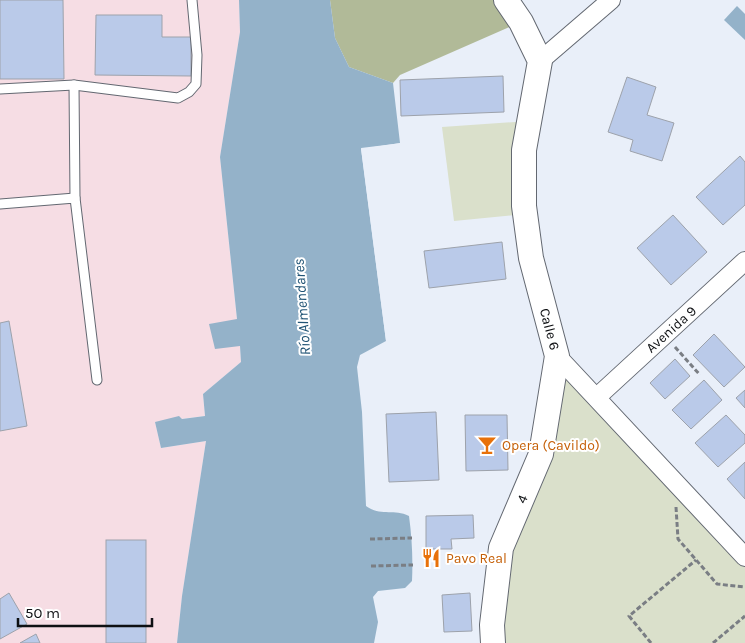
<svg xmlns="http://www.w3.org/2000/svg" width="745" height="643" font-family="Karla,sans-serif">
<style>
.industrial{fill:#f6dde4}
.green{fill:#dae0cb}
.forest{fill:#b1ba98}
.water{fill:#94b2c9}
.pier{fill:#e9eff9}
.building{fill:#bacae9;stroke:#9da2ab}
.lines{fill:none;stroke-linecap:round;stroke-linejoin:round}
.lane-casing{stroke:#636871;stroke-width:11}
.street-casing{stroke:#636871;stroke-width:20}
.secondary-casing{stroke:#636871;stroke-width:26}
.path{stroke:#7a7e84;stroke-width:3;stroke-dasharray:5 2.5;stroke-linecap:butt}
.lane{stroke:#fff;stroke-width:9}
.street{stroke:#fff;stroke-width:18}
.secondary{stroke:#fff;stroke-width:24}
.labels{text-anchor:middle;stroke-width:4;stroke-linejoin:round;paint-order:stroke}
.street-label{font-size:14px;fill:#0e1013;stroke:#fff}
.food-label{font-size:14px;fill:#c56008;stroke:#fff;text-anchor:start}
.water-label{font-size:15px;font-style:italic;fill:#215475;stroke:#fff}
</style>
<rect width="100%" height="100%" fill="#e9eff9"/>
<path class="industrial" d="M0,0H239L240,32L220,157L237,320L210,324L240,346L241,362L203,394L205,416L155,422L161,448L206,441L182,596L177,643H0Z"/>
<g class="green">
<path d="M530,121L525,214L454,221L442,127Z"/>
<path d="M557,356L745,557V643H493L501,548L541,454Z"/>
</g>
<path class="forest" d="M330,0H506L521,22L400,75L393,83L349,67L335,38Z"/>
<g class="water">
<path d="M239,0H330L335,38L349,67L393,83L400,143L361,149L386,341L360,355L357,367L362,412L366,506C381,517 393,508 409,516C412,538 413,559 412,581L405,588L378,591L373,597L378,622L374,643H177L182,596L206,441L161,448L155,422L179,416L182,419L205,416L203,394L241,362L240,346L215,349L209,324L237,319L220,157L240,32Z"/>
<path d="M737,6L745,14V40L724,20Z"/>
</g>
<path class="pier" d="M402,143L400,146L364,151L389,340L386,341L361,148Z"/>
<g class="building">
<path d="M0,0H63L64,79H0Z"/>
<path d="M96,15H162V37H191V76L95,75Z"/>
<path d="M503,76L504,112L401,116L400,80Z"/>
<path d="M627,77L656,87L647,115L674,123L662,161L630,151L633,140L608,132Z"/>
<path d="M740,156L745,162V205L723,225L696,197Z"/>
<path d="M673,215L707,252L671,285L637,248Z"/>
<path d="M502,242L506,279L429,288L424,251Z"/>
<path d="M9,321L27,426L0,431V323Z"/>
<path d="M714,334L745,367L724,387L693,355Z"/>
<path d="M675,359L690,376L665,399L650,383Z"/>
<path d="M704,380L722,400L691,429L672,410Z"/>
<path d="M745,390V408L736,398Z"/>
<path d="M436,412L439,480L389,482L386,414Z"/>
<path d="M465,415H507L508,470L466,471Z"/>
<path d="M726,415L745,435V443L718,467L695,443Z"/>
<path d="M745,462V499L727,479Z"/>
<path d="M473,515L474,538L451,539L452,549H426V516Z"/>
<rect x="106" y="540" width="40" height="103"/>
<path d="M9,593L27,624L0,639V599Z"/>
<path d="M470,593L472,631L444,632L442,595Z"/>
<path d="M36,634L40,643H20Z"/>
</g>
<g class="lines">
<g class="lane-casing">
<g id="lane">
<path d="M74,85L75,198"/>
<path d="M0,89L74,85L178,98L189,92L196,84L197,55L192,0"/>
<path d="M0,204L75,198L97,380"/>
</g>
</g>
<g class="street-casing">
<g id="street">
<path d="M540,61L611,0"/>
<path d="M557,356L745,557"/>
<path d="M597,397L745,261"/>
</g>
</g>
<g class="secondary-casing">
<path id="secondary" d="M493,643L492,625L501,548L541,454L557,356L531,258L524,206V150L540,61L521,22L506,0"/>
</g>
<g class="path">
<path d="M675,347L700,375"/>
<path d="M676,507L678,539L717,584L745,587"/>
<path d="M370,539L412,538"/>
<path d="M371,566L413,565"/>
<path d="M651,643L629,616L696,560"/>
<path d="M713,643L745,616"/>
</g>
<use href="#lane" class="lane"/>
<use href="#street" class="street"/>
<use href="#secondary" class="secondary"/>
</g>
<defs>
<g id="bar-bare" transform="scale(1.5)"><path d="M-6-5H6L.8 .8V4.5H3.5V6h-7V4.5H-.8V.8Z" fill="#e8710a" stroke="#fff" stroke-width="2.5" paint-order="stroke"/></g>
<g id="restaurant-bare" transform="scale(1.5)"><path d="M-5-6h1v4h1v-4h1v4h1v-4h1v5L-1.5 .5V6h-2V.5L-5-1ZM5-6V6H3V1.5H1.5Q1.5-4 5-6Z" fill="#e8710a" stroke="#fff" stroke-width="2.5" paint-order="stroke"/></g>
</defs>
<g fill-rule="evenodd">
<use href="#bar-bare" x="487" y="445"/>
<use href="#restaurant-bare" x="431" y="558"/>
</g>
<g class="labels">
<g class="street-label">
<text transform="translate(550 329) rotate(75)" y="5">Calle 6</text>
<text transform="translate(671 329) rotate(-42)" y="5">Avenida 9</text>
<text transform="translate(522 499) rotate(-67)" y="5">4</text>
</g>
<g class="food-label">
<text x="502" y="450">Opera (Cavildo)</text>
<text x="446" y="563">Pavo Real</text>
</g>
<g class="water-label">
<text transform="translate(302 307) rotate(-94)" y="5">Río Almendares</text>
</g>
</g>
<path d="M18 618v8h134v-8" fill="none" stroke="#0e1013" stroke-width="2.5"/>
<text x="25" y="618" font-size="15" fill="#0e1013" stroke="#ffffff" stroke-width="4" paint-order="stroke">50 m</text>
</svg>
